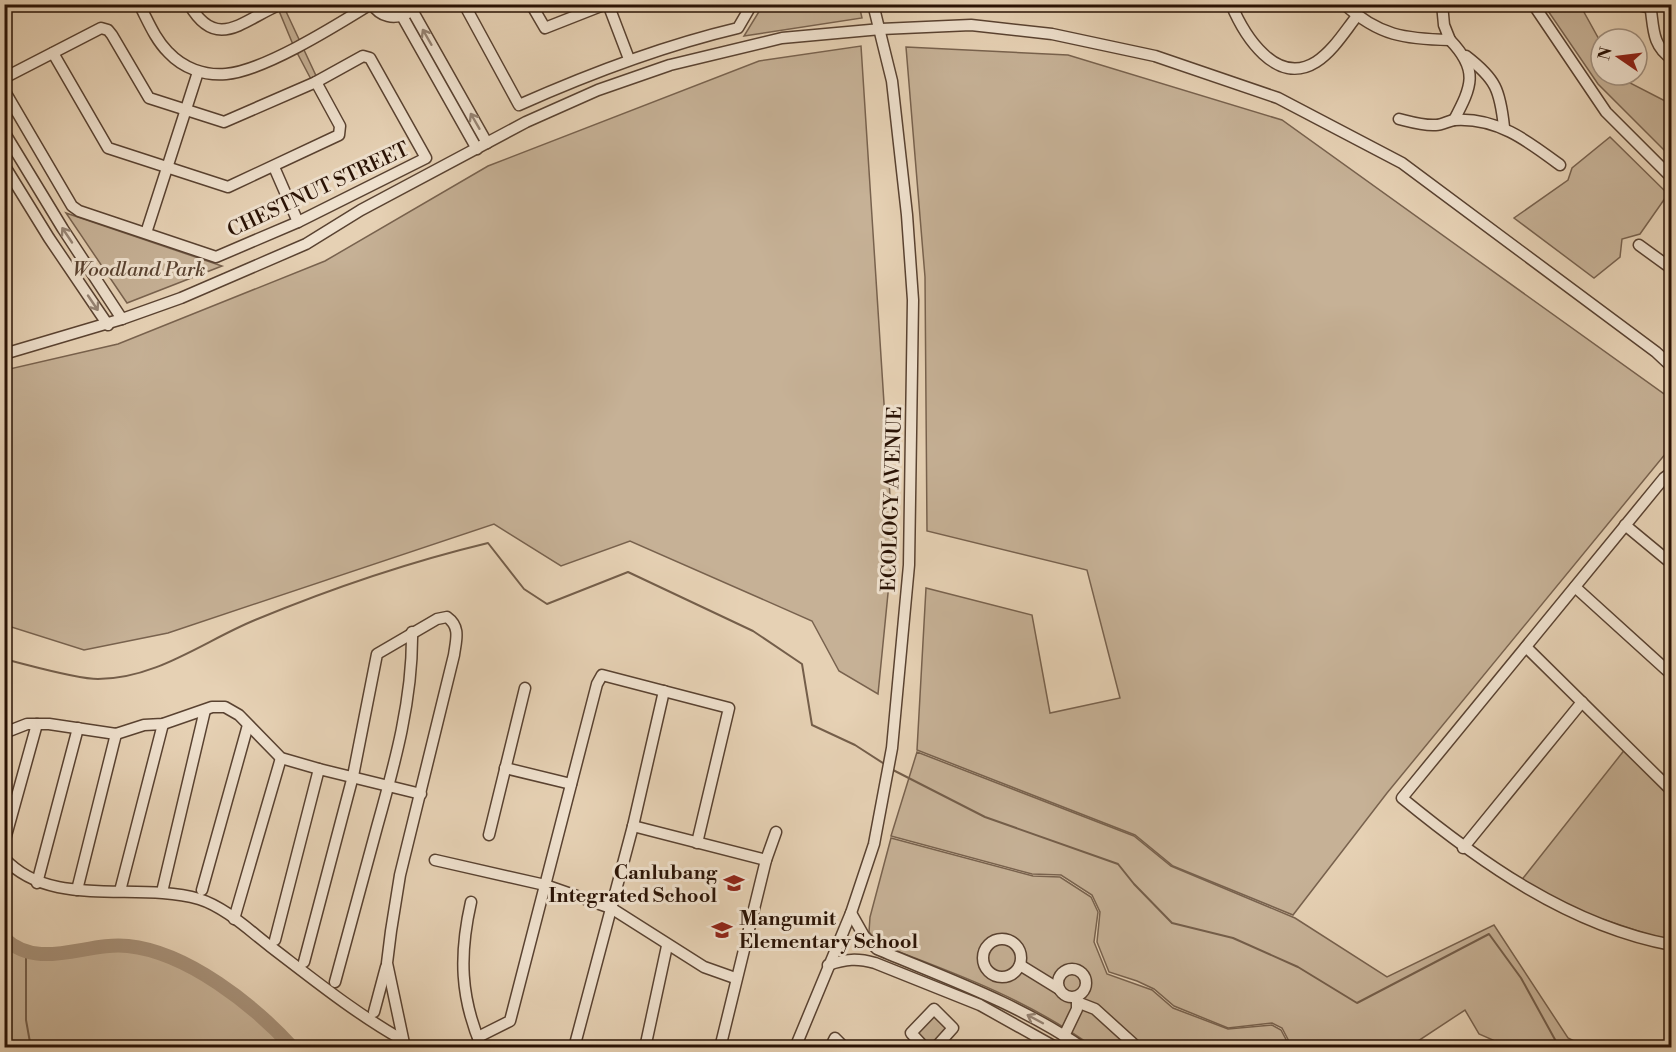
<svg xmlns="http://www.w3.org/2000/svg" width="1676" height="1052" font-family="'Libre Bodoni',serif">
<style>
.green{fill:#c6b196;stroke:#78624e;stroke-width:1.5}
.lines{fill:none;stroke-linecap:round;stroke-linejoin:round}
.stream{stroke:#745e4a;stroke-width:2}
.river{stroke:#a69078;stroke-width:14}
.minor-casing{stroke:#594231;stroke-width:13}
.minor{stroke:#efe1ce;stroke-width:10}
.oneway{stroke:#968474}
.labels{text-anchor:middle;stroke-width:6;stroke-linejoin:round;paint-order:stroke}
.street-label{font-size:20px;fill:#2a1305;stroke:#efe1ce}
.park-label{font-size:20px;font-style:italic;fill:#594230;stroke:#efe1ce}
.poi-label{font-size:20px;font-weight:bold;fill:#2a1305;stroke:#efe1ce;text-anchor:end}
</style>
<rect width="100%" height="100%" fill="#e6d1b4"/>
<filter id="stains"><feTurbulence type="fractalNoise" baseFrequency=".00333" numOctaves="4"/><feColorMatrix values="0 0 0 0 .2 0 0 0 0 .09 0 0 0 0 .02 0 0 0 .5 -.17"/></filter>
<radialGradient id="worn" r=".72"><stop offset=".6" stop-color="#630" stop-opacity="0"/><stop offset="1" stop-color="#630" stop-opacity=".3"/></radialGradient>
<g class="green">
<path d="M283,5L318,80L313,83L294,47L277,6Z"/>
<path d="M763,5H859L862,18L744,36Z"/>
<path d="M1544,5H1580L1601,43V75H1624L1630,83L1671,104V157L1598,84Z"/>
<path d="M861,46L893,543L878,694L839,671L812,621L630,541L561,566L494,524L168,633L84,650L5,625V370L118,344L325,261L488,166L759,61Z"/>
<path d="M906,47L1068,55L1282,120L1671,399V447L1387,793L1293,915L1173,866L1135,835L917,750L926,588L1032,615L1050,713L1120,698L1087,570L927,531L925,277Z"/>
<path d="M1610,137L1668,194L1640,234L1622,239L1620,257L1594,278L1514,218L1568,180L1572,168Z"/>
<path d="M66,213L222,266L127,303Z"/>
<path d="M1626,748L1671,794V942L1593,916L1520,882Z"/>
<path d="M917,752L1134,836L1171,866L1295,918L1387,977L1494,925L1568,1038L1586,1047H1498L1493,1040L1479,1034L1465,1010L1409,1047H1292L1282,1028L1272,1023L1228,1028L1174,1006L1154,989L1137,981L1109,972L1097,942L1100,912L1092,895L1061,875L1032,874L891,836Z"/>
<path d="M891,838L1033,876L1060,877L1091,897L1098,912L1094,942L1107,974L1152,990L1173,1008L1228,1029L1272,1025L1281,1030L1290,1047H1093C1029,1000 955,973 881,945L869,932L870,917Z"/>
<path d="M4,938C39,972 87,941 128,945C187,952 254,1005 293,1047H5Z"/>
<path d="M933,1013L949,1027L930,1047L915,1033Z"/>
</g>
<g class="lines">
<g class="stream">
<path d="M4,659C29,665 76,679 98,679C156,679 204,641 255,620C330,589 409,562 488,543L524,589L547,604L628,572L753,631L802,664L812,725L855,745L886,765"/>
<path d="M893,770L985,817L1118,864L1134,884L1172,923L1233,938L1298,967L1357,1003L1489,934L1521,978L1558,1045L1564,1048"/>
<path d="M26,951V1020L31,1048"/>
</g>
<path class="river" d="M4,938C39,972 87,941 128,946C187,952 254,1005 293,1048"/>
<g class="minor-casing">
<g id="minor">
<path d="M139,4C148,21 155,39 168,52C183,68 204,76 226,74C264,71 337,25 371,4"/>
<path d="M189,4C217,53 244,19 281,4"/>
<path d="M372,4C380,17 394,20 408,13"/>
<path d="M464,4L519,105C591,73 662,46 738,28L752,4"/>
<path d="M531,4L545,28L606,4"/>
<path d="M608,4L629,59"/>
<path d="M1231,4C1244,35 1276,87 1316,62C1333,51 1345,31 1357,16"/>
<path d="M1344,4C1379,36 1405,39 1450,40L1444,25L1442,4"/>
<path d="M1533,4L1606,112L1672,178"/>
<path d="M1633,4L1651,8"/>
<path d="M1650,4C1654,27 1651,45 1672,59"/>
<path d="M4,9L14,4"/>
<path d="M412,10L487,143"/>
<path d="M402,16L477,149"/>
<path d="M1450,40C1479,70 1472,86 1454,120"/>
<path d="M53,53L108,148L228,187L339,135L340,126L316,82"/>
<path d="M1466,56C1496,79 1500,90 1504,127"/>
<path d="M4,78L101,28L108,30L112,35L149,98L224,122L316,82L363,56L370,58L426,158L298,222L216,257L79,211L72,206L4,90"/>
<path d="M1399,119C1411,122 1424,126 1436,125C1442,125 1448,121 1454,120C1497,117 1528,141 1560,165"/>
<path d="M4,132L63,229L122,319"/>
<path d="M4,165L49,238L108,325"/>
<path d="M274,167L298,222"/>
<path d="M146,233L198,72"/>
<path d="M1639,245L1672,269"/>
<path d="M4,354L122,319L181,298L306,244L361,210L526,122L598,90L670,65L782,38L881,29L971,25L1052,34L1155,56L1278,98L1402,163L1656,352L1672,367"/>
<path d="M1672,472L1664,478L1402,798C1480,862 1569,926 1672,945"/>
<path d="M1625,525L1672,564"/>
<path d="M1575,587L1672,675"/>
<path d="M1526,647L1672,791"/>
<path d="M4,733L27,724H49L116,734L144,725L163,724L212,707H225L239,715L281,758L319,769"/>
<path d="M505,768L571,784"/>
<path d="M633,826L766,860"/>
<path d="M489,835L525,688"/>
<path d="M4,843L37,724"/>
<path d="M1463,848L1582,702"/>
<path d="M4,858C51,910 137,881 199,899C225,907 250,931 271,947C313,979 355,1013 401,1039"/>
<path d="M435,860L545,885L611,908L704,967L735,978"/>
<path d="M37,883L78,728"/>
<path d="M77,890L116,734"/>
<path d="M202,890L248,725"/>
<path d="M120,891L163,724"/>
<path d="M162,892L205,710"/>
<path d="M471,902C459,955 460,997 482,1048"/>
<path d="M851,913L864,936L877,949C948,979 1019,1004 1083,1048"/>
<path d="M234,919L281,758"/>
<circle cx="1002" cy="958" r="19"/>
<path d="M275,940L319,769L421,794"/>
<path d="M304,962L353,776L377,654L437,619L447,617C461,627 456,640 454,655L400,875L391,931L387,963L405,1048"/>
<path d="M828,965C846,959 857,958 875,963L980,1005L1057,1048"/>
<path d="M1020,965L1059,989"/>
<circle cx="1072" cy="983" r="14"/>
<path d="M335,982C349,930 363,879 377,827C395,763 413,698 412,632"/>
<path d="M1077,1002L1095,1009L1138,1048"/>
<path d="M374,1012L386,967"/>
<path d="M1064,1036L1077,1009V997"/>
<path d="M478,1037L510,1021L597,684L602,675L729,708L697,843"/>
<path d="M574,1048L633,826L664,691"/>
<path d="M645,1048L667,946"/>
<path d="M720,1048L766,860L776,832"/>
<path d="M795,1048L851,913L874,844L892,748L909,565L913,300L907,215L892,81L873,4"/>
<path d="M830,1048L835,1038L845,1048"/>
<path d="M925,1048L911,1033L934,1009L953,1028L935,1048"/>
</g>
</g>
<use href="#minor" class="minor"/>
</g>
<defs><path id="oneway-shaft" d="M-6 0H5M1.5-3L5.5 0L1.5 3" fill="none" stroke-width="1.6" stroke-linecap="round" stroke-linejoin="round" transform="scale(1.5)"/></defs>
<g class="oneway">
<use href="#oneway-shaft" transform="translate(427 37) rotate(-120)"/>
<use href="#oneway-shaft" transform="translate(475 121) rotate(-120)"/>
<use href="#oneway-shaft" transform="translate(67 235) rotate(-124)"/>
<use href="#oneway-shaft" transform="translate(93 303) rotate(56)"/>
<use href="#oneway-shaft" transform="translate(1035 1019) rotate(-152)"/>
</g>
<defs>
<g id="school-bare" transform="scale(1.62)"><path d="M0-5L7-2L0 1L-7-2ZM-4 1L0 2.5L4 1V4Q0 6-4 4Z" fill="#8f2418" stroke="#efe1ce" stroke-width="2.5" paint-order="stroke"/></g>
</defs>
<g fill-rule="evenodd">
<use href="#school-bare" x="734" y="883"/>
<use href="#school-bare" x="722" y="930"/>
</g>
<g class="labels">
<g class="street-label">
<text transform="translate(318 189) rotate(-25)" y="7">CHESTNUT STREET</text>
<text transform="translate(891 499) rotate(-88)" y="7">ECOLOGY AVENUE</text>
</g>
<g class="park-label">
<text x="139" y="276">Woodland Park</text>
</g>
<g class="poi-label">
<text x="717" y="879">Canlubang<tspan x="717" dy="23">Integrated School</tspan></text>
<text x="739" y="925" text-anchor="start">Mangumit<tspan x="739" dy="23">Elementary School</tspan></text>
</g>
</g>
<rect width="1676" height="1052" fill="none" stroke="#e6d1b4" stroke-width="24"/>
<rect x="6" y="6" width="1664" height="1040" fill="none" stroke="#2a1305" stroke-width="3"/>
<rect x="12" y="12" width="1652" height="1028" fill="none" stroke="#2a1305" stroke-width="1.5"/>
<g transform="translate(1619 57) rotate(284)"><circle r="28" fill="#efe1ce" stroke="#a08f7e" stroke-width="1.5"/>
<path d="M0-4.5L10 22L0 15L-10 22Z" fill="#8f2418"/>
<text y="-9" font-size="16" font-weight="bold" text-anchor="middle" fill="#2a1305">N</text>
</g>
<rect width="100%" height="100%" filter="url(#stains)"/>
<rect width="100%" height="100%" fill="url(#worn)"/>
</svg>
